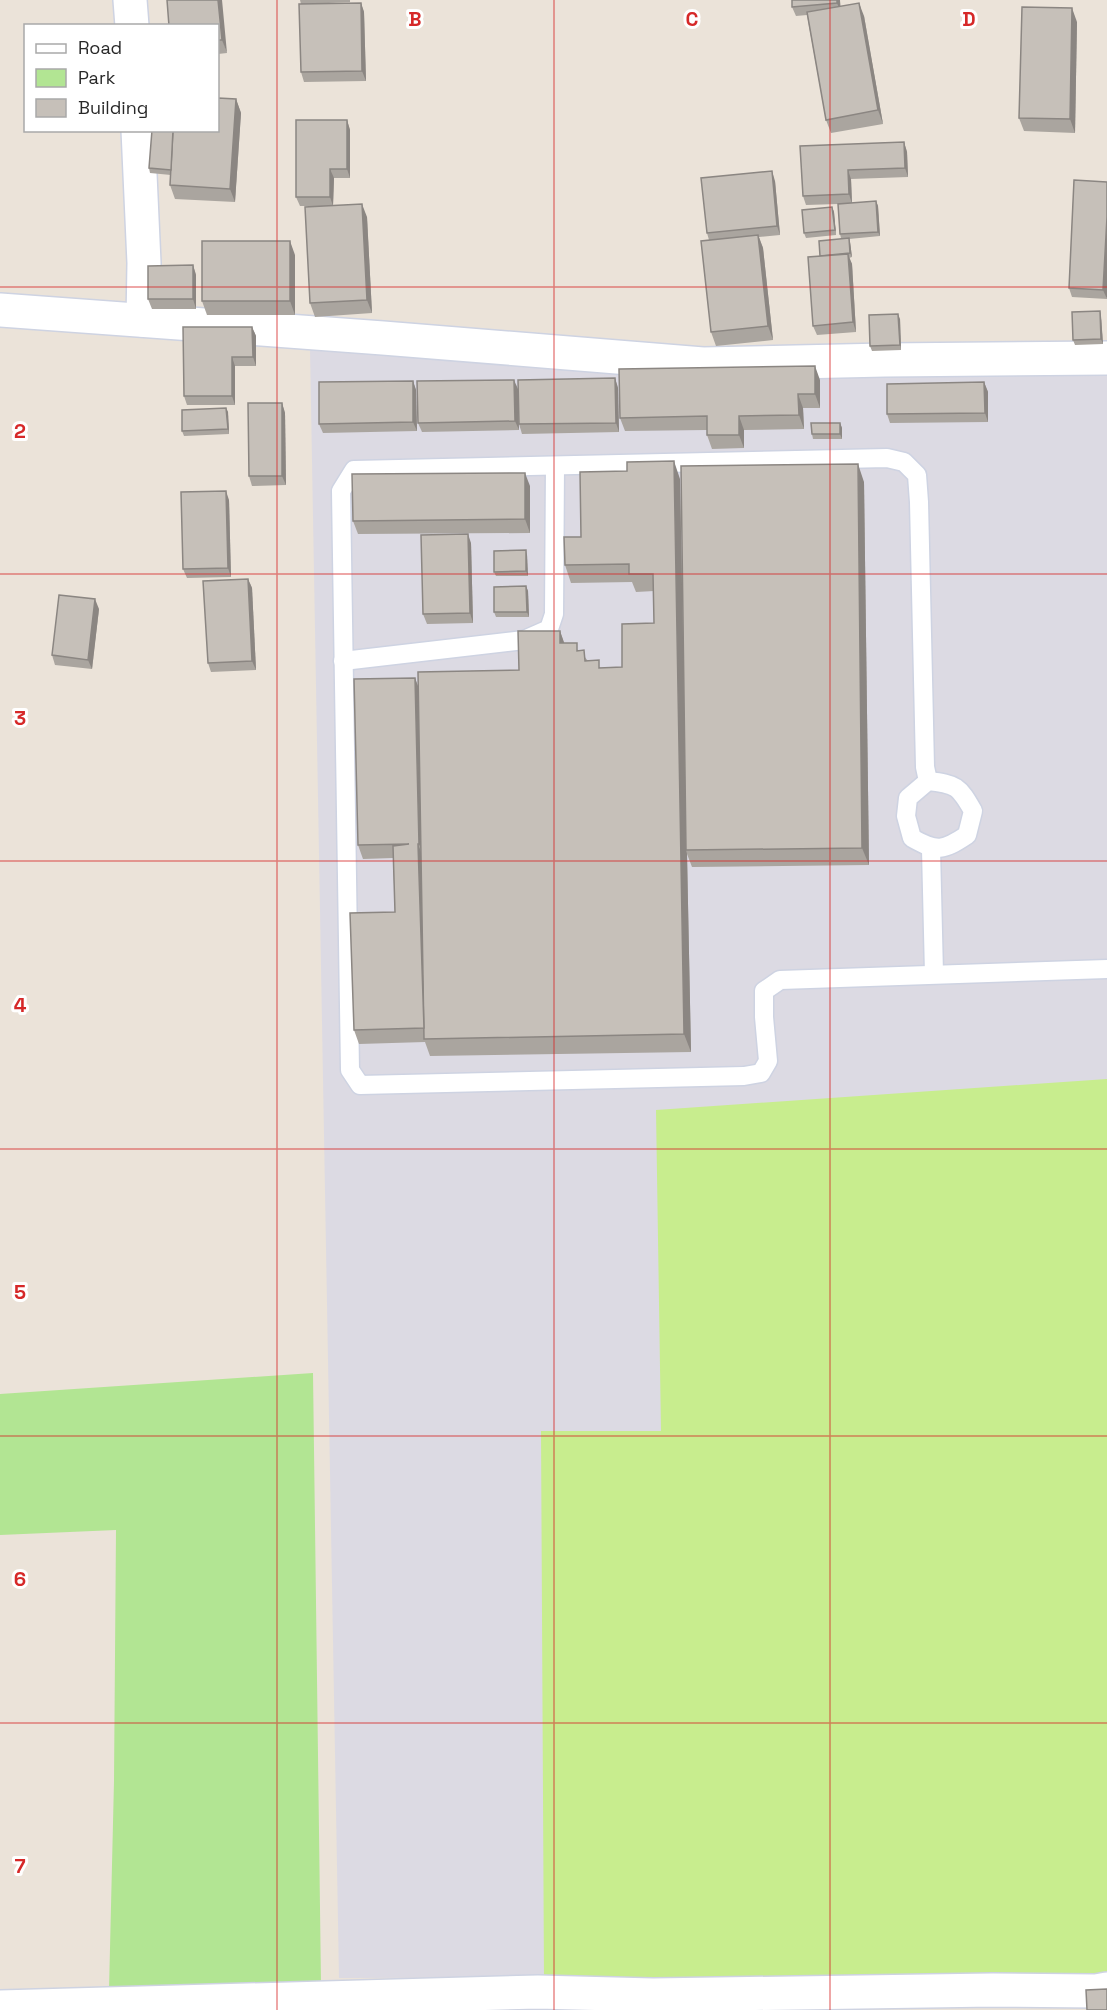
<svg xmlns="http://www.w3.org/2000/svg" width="1107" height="2010" font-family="'Space Grotesk',sans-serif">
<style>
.industrial{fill:#dcdae3}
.green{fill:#b2e593}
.pitch{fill:#c8ed8e}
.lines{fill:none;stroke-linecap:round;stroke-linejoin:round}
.lane-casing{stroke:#ced3e2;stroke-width:21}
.street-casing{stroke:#ced3e2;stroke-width:36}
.lane{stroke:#fff;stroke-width:18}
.street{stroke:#fff;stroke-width:33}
.wall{fill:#aaa59f}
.shaded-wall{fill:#8b8682}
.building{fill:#c6c0b9;stroke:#8b8682;stroke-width:1.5}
.grid{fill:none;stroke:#d62828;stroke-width:1.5;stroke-opacity:0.55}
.grid-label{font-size:20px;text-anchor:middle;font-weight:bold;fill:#d62828;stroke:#fff;stroke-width:6;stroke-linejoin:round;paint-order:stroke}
</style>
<rect width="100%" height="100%" fill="#ebe3d9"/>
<path class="industrial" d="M310,348L1107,371V1976L339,1978Z"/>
<path class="green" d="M313,1373L321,1984L109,1990L114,1781L116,1530L0,1535V1394Z"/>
<path class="pitch" d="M1107,1079V1977L544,1979L541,1431H661L656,1110Z"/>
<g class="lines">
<g class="lane-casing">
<g id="lane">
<path d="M343,661L524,640L549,629L554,614L555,466"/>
<path d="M928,781L925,767L919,502L917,475L904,462L887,458L354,470L341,491L350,1070L360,1085L744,1076L761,1073L768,1061L764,1017V991L780,980L1107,969"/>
<path d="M928,781C956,784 959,786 973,811L967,835C943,851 937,852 912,838L906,816L908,798Z"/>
<path d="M931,849L934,974"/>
</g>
</g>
<g class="street-casing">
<g id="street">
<path d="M130,0L132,26"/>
<path d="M138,130L144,263L143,320"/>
<path d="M0,310L383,338L703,364L885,360L1107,358"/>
<path d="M0,2007L538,1992L653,1995L993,1990L1096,1991L1107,1989"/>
</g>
</g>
<use href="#lane" class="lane"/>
<use href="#street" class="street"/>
</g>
<g class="wall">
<path d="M300,0H350V2L307,4L361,3L364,12L366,81L304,82L301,72V4Z"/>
<path d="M792,0H840V6L864,16L883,124L831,133L826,120L807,15L796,16L792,7Z"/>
<path d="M1077,22L1075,133L1024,131L1019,118Z"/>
<path d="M218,26L227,53L218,54Z"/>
<path d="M236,99L241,113L235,202L175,199L170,185L171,175L150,173L149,168L218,130Z"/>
<path d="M347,120L350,130V178H334L333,205L367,217L372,313L315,317L310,303L314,206H300L296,197Z"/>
<path d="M904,142L907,152L908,177L851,179L852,203L876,201L878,206L880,236L849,239L850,242L852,257L849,258L852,264L856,332L817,335L813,326L820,256L841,238L840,234L838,204L806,205L803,196L800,146Z"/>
<path d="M1074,180L1107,299L1072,297L1069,288Z"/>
<path d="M775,181L780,235L759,237L763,248L773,340L716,346L711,332L709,240L707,233Z"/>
<path d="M832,207L834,212L836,235L806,238L804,233Z"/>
<path d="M295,255V315H207L202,301Z"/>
<path d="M193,265L196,275V309H152L148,299Z"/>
<path d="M1100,311L1101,316L1103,344L1075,345L1073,340Z"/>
<path d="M900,319L901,350L872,351L870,346Z"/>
<path d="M252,327L256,336V366H235V405H187L184,396Z"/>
<path d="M615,378L618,388L619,432L522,434L519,424Z"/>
<path d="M514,380L519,430L422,432L418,423Z"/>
<path d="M820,380V408H803L804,429L744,430V448L712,449L707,435V430L625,431L620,418Z"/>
<path d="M413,381L416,390L417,431L323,433L319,424Z"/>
<path d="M984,382L988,392V422L890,423L887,414Z"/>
<path d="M282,403L285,413L286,485L252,486L249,476Z"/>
<path d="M226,408L228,412L229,434L184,436L182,431Z"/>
<path d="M840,423L842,428V439H813L812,434Z"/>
<path d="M680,479L683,626L864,482L869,865L692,867L687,854L691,1052L430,1056L425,1042L359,1044L354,1030L395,912L393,858L363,859L358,845L415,678L418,686L519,670L560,631L564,643L580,651L588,661L601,668L622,667L654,623V591L636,592L632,582L571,583L565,565L581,537Z"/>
<path d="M530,486V533L358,534L353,521Z"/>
<path d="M229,500L231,577L187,578L183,569Z"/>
<path d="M471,543L473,623L427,624L423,614Z"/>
<path d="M527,555L528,576H496L494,572Z"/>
<path d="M248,579L252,588L256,670L211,672L208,663Z"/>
<path d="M526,586L528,591L529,617H496L494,612Z"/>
<path d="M99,609L92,669L55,665L52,655Z"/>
</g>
<g class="shaded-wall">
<path d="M218,0H222L227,53L222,40Z"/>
<path d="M837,0H840L841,13L837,3Z"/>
<path d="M361,3L364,12L366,81L362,71Z"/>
<path d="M859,3L864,16L883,124L878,110Z"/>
<path d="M1072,8L1077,22L1075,133L1070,119Z"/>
<path d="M236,99L241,113L235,202L230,189Z"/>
<path d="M347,120L350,130V178L347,169Z"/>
<path d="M904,142L907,152L908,177L905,168Z"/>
<path d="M330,169L334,178L333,206L330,197Z"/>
<path d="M848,170L851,179L852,204L849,194Z"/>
<path d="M772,171L775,181L780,235L777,226Z"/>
<path d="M876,201L878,206L880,236L878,232Z"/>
<path d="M362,204L367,217L372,313L367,300Z"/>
<path d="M832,207L834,212L836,235L835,230Z"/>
<path d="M1107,217V299L1103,290Z"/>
<path d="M758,235L763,248L773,340L768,326Z"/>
<path d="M849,238L850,242L852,257L850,253Z"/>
<path d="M290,241L295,255V315L290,301Z"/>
<path d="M848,254L852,264L856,332L853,322Z"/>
<path d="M193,265L196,275V309L193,299Z"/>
<path d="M1100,311L1101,316L1103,344L1101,339Z"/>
<path d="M898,314L900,319L901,350L900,345Z"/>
<path d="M252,327L256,336V366L253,357Z"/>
<path d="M232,357L235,366V405L232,396Z"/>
<path d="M815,366L820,380V408L815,394Z"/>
<path d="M615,378L618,388L619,432L616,423Z"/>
<path d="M514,380L518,389L519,430L515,421Z"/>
<path d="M413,381L416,390L417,431L413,422Z"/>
<path d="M984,382L988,392V422L985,413Z"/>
<path d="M798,394L803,408L804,429L799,415Z"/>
<path d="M282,403L285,413L286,485L282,476Z"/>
<path d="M226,408L228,412L229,434L228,429Z"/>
<path d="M739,416L744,430V448L739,435Z"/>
<path d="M840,423L842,428V439L840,434Z"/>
<path d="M674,461L680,479L687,850H686L687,854L691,1052L684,1034Z"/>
<path d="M858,464L864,482L869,865L862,848Z"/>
<path d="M525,473L530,486V533L525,519Z"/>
<path d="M226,491L229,500L231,577L228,568Z"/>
<path d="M468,534L471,543L473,623L470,613Z"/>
<path d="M526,550L527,555L528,576L526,571Z"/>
<path d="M248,579L252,588L256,670L252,661Z"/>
<path d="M526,586L528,591L529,617L527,612Z"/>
<path d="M95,599L99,609L92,669L88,660Z"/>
<path d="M560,631L566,648L560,643Z"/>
<path d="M415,678L420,692L424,857L419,844Z"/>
<path d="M418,844L423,857L424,1028Z"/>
</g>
<g class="building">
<path d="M167,0H218L222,40H218V26H169Z"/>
<path d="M792,0H837V3L792,7Z"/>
<path d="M361,3L362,71L301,72L299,4Z"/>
<path d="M859,3L878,110L826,120L807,12Z"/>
<path d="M1022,7L1072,8L1070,119L1019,118Z"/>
<path d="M218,98L236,99L230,189L170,185L173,130H218Z"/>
<path d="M296,120H347V169H330V197H296Z"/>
<path d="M152,130H173L171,170L149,168Z"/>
<path d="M904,142L905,168L848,170L849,194L803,196L800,146Z"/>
<path d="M772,171L777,226L707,233L701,178Z"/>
<path d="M1074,180L1107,182V217L1103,290L1069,288Z"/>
<path d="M876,201L878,232L840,234L838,204Z"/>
<path d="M362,204L367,300L310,303L305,207Z"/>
<path d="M832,207L835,230L804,233L802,210Z"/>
<path d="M758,235L768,326L711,332L701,241Z"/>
<path d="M849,238L850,253L820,256L819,241Z"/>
<rect x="202" y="241" width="88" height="60"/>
<path d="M848,254L853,322L813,326L808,257Z"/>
<path d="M193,265V299H148V266Z"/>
<path d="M1100,311L1101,339L1073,340L1072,312Z"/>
<path d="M898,314L900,345L870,346L869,315Z"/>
<path d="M183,327H252L253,357H232V396H184Z"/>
<path d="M815,366V394H798L799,415L739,416V435H707V416L620,418L619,369Z"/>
<path d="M615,378L616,423L519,424L518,380Z"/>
<path d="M514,380L515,421L418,423L417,381Z"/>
<path d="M413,381V422L319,424V382Z"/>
<path d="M984,382L985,413L887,414V384Z"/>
<path d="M248,403H282V476H249Z"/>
<path d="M226,408L228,429L182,431V410Z"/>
<path d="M811,423H840V434H812Z"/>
<path d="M674,461L684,1034L424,1039L418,672L519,670L518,631H560V643H577V651L584,650L585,661L599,660V668L622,667V624L654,623L653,574H629V564L565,565L564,537H581L580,472L627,471V462Z"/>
<path d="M858,464L862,848L686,850L681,466Z"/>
<path d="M525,473V519L353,521L352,474Z"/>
<path d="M226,491L228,568L183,569L181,492Z"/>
<path d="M468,534L470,613L423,614L421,535Z"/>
<path d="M526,550V571L494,572V551Z"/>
<path d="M248,579L252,661L208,663L203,581Z"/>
<path d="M526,586L527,612H494V587Z"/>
<path d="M59,595L95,599L88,660L52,655Z"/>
<path d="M415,678L419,844H418L424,1028L354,1030L350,913L395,912L393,846L409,844L358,845L354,679Z"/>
<path d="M1107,1989V2010H1087L1086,1990Z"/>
</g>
<path class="grid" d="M277,0V2010M554,0V2010M830,0V2010M0,287H1107M0,574H1107M0,861H1107M0,1149H1107M0,1436H1107M0,1723H1107"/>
<g class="grid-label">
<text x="415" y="26">B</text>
<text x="692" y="26">C</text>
<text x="969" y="26">D</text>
<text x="20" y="438">2</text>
<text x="20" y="725">3</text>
<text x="20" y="1012">4</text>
<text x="20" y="1299">5</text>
<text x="20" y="1586">6</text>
<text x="20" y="1873">7</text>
</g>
<rect x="24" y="24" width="195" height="108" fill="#ffffff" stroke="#a9a9a9" stroke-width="1.5"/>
<rect x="36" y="44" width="30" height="9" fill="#ffffff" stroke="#a9a9a9" stroke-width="1.5"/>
<text x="78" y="54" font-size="18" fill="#282828">Road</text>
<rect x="36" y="69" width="30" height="18" fill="#b2e593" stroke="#a9a9a9" stroke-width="1.5"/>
<text x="78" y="84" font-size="18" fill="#282828">Park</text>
<rect x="36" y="99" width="30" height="18" fill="#c6c0b9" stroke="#a9a9a9" stroke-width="1.5"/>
<text x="78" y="114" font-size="18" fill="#282828">Building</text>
</svg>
